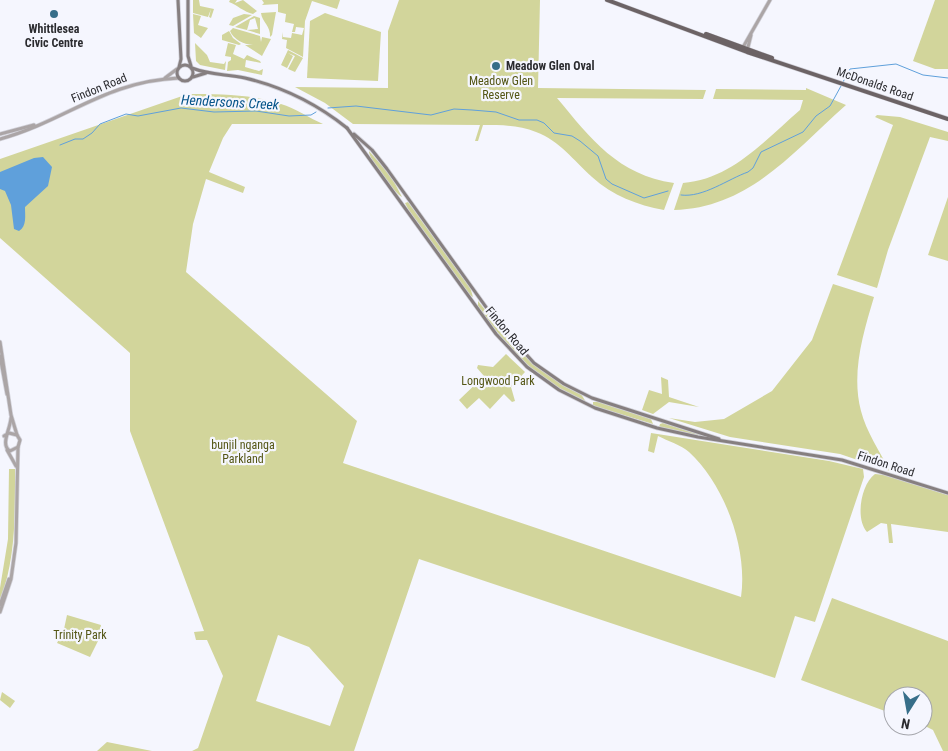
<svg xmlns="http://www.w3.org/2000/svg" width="948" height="751" font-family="'Roboto Condensed',sans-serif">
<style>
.green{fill:#d2d59b;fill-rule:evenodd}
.water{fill:#5fa0db}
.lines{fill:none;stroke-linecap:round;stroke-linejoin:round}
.stream{stroke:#5fa0db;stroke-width:1}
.tertiary-casing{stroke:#d1d1d9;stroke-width:4.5}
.secondary-casing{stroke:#d1d1d9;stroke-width:4.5}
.primary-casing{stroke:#d1d1d9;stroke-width:5}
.tertiary{stroke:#aba5a6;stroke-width:3}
.secondary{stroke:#867f80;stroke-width:3}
.primary{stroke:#6c6365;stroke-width:4}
.poi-dot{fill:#376e89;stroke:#f5f6fe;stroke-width:2}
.labels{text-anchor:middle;stroke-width:4.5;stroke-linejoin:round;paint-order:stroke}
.poi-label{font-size:12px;font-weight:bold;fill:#2b2b2f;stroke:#f5f6fe}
.park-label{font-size:12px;fill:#545615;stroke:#f5f6fe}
.street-label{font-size:12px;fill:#2b2b2f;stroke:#f5f6fe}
.water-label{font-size:14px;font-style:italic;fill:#045389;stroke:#f5f6fe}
</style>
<rect width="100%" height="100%" fill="#f5f6fe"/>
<g class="green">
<path d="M193,0H199L200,6L214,9L211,18L209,17L211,9L208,17L193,13Z"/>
<path d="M230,0H237L235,3L243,0L257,11L253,14C244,12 237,5 229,2Z"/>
<path d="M262,0H340L337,9L312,1L305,21L303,57L286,48L287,40L282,39L283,32V37L291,38L292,33L302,35L304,28L296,27L295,32H292L294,24L285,22L286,14L278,12V4L262,5L264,3Z"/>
<path d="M399,0H540L538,88L706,90L703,99L557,98C591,139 618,175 674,183L664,210C637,205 613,196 592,177C573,160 560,141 536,132C519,125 501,125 483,125L478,141H475L480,125L353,124L325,103L295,87L388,88V31Z"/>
<path d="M935,0H948V69H935L913,61Z"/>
<path d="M276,12L272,35L270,37C271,26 262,22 261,13Z"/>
<path d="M325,13L381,32L378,81L307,78L310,21Z"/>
<path d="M193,14L201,16L198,25L208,28L201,38L194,33Z"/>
<path d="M244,14L252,15L233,26L229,25L233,18Z"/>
<path d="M254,16L260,18V34L247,30L258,29L255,18L250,20L247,30L235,27Z"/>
<path d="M233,28L260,36L261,42L262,37L271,39L262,56L245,45H253C243,44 234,40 230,31Z"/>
<path d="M229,31L233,38L241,44L239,45L222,40V35Z"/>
<path d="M195,43L207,55L210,62L224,64L226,61L225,70L200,65L196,61Z"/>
<path d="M228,43L236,45L233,54L244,59L247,55L260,61L261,63L246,60L245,67L259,71L263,69L262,75L238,70L227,71L228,62L231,60V57L225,56Z"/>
<path d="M288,50L303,58L295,72L288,69L295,56L288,53L293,56L287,68L281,65Z"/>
<path d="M806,88L846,105C793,152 749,208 674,210L683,183C732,179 765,140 800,110L803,100L713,99L716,89L806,90Z"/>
<path d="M188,94C220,94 250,94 281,104C295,108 309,118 323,124H232L223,138L209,172L245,187L243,193L206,179L193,224L186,272L357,421L343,463L741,597C748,549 725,485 689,452C681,445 668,441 658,436L654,453L648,451L651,433L829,461L863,469L864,477L815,622L795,616L775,678L419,559L354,751H192L198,748L223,676L207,640H196L194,632L204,631L130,431V353L0,238V159ZM278,635L309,647L344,686L330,726L256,701Z"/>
<path d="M877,115L900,117L948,132V141L930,137L888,250L877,288L837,275L893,125L875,117Z"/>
<path d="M369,151L391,176L402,197C394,193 368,159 369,151Z"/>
<path d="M948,197V261L928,255Z"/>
<path d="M408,202L470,287L473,297L469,295L408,209L405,203Z"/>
<path d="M833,284L874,297C863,334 851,373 861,411C866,431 880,452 890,471L840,454L730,437L669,418L695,422L724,419L772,391L812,340Z"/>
<path d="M478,301L504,333L532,362L581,394L586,402C579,401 572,396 566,392C526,370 503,342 478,306Z"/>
<path d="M506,354L525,372L511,387L515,401L512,402L504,394L490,409L479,398L467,409L459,400L484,376L477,368L478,365L493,367Z"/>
<path d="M661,377L668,380L669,397L699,407L669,402L653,414L642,410L649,390L662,394Z"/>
<path d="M593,402H599L651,419L653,424L593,406Z"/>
<path d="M663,423L711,438V439L659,427L660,424Z"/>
<path d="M9,469H15C15,517 16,556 0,602V588L8,539Z"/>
<path d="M875,474L885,475L948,495V532L891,524L893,543H889L887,524L881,523L867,532C855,519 861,484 875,474Z"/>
<path d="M832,598L948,641V751H943L933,730L923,725V696H893V714L801,680Z"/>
<path d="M67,615L101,625L98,641L90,657L57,643L64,629Z"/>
<path d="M2,692L15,701L10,708L0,700Z"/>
<path d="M107,742L152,751H97Z"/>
</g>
<path class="water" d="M43,157L52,167L48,186L25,207C25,216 27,226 19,231L14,229L11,205L5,191L0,189V172L34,158Z"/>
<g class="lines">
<g class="stream">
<path d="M843,82L850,69L896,64L923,75L948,78"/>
<path d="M328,108L356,106L431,115L454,109L472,110L496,112L519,120H537L544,123L554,133L572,136L580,141L598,156L606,179L612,184L644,198L668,191"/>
<path d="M60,145L75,139H83L92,133L100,124L126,114L138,116L181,108L214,112L256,111L289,116L311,115L316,112"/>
<path d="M681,195C703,198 728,179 748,172L753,168L761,152L803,132L816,116L830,106L841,86"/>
</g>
<g class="tertiary-casing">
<g id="tertiary">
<path d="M742,49L770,0"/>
<path d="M747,51L751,35"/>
<path d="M165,78L177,69"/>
<path d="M0,134L34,125"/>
<path d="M0,139C66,121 105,81 179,78"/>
<path d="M0,342L11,415L17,435"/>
<path d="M0,356L7,394"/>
<path d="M4,436L9,433L17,435L20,440L18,447L10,451C0,445 10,430 11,418"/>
<path d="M7,450L16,466"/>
<path d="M0,605L9,579"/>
<path d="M0,612L11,579L16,543L18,447"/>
</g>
</g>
<g class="secondary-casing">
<g id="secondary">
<path d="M178,0L181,59L179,67"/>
<path d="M188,0V56L191,66"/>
<circle cx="185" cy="73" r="8"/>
<path d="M192,68C209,75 227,74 245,78C283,87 317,104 347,128"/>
<path d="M193,77L206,73"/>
<path d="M347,128L496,334L527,367L559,390L595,408L657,428L698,437L842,460L948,493"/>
<path d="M354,134L372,150L387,169L496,321L534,363L564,384L592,398L719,439"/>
</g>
</g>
<g class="primary-casing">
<g id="primary">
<path d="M607,0L747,52L948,119"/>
<path d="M706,34L772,58"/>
</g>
</g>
<use href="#tertiary" class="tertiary"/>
<use href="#secondary" class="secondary"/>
<use href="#primary" class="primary"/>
</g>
<g class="poi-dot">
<circle cx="54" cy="14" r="5"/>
<circle cx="496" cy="66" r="5"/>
</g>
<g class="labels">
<g class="poi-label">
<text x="54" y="33">Whittlesea<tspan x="54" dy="14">Civic Centre</tspan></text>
<text x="506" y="70" text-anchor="start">Meadow Glen Oval</text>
</g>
<g class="park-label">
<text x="501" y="85">Meadow Glen<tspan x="501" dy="14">Reserve</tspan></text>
<text x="498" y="385">Longwood Park</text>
<text x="243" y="449">bunjil nganga<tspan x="243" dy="14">Parkland</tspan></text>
<text x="80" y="639">Trinity Park</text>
</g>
<g class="street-label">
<text transform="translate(875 84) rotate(19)" y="4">McDonalds Road</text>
<text transform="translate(99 88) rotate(-22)" y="4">Findon Road</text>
<text transform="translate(507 331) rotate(50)" y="4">Findon Road</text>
<text transform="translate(886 464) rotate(18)" y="4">Findon Road</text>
</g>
<g class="water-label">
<text transform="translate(230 102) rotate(3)" y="5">Hendersons Creek</text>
</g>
</g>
<g transform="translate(908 711) rotate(191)"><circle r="24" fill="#f5f6fe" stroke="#a4a5ab"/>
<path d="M0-4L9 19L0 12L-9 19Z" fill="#376e89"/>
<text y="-8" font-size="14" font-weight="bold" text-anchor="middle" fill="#2b2b2f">N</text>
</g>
</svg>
